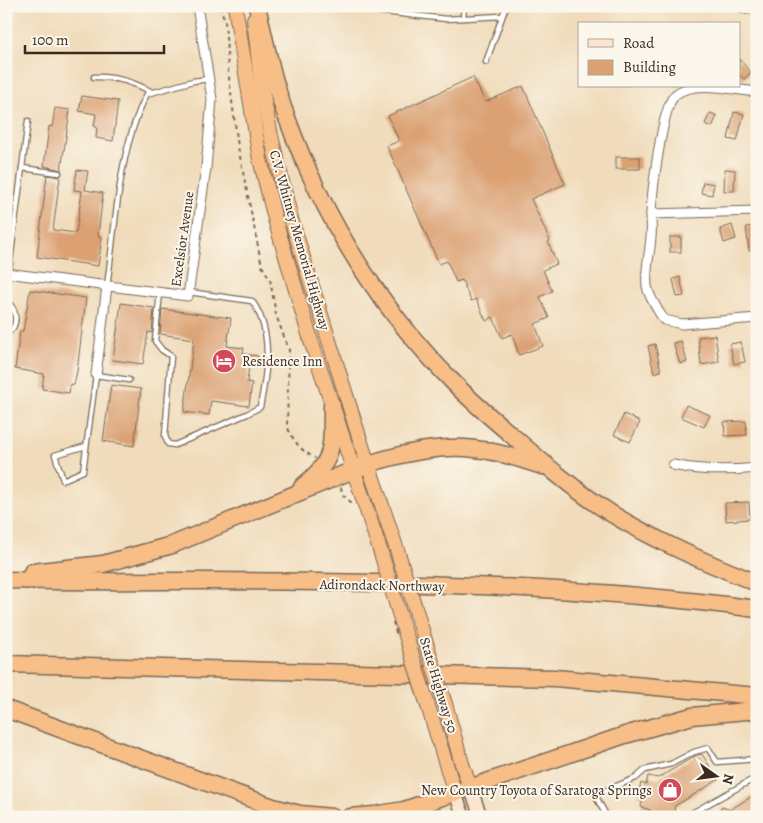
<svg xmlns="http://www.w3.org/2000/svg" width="763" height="823" font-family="Alegreya,serif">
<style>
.building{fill:#dba173}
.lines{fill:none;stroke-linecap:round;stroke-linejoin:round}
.service-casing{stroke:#7a6855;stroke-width:7}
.minor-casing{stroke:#7a6855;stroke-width:11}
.secondary-casing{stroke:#7a6855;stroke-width:15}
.trunk-casing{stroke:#7a6855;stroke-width:16}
.motorway-casing{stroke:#7a6855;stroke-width:19}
.path{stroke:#7a6855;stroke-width:2;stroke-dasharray:4 4;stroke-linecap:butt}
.service{stroke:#fff;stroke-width:4.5}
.minor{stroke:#fff;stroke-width:9}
.secondary{stroke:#fce5cf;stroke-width:12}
.trunk{stroke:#f7be88;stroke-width:14}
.motorway{stroke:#f7be88;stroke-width:16}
.trunk-bridge-casing{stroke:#7a6855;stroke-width:16;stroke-linecap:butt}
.path-bridge{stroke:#7a6855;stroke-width:2;stroke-dasharray:4 4;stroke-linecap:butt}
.trunk-bridge{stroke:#f7be88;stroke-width:14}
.labels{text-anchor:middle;stroke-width:4;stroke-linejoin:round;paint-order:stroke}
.street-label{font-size:14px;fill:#3b2a1e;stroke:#fbf7ec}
.poi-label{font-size:14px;fill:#3b2a1e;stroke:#fbf7ec;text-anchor:start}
</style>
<rect width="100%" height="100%" fill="#fbf7ec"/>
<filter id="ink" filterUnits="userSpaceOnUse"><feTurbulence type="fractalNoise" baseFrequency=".02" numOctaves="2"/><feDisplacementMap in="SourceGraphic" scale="10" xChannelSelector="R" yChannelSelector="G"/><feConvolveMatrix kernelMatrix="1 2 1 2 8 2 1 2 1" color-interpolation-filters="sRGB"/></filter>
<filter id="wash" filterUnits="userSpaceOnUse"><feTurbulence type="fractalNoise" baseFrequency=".0096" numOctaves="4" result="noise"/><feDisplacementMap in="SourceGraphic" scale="20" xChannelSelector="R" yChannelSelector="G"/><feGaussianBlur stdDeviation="1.12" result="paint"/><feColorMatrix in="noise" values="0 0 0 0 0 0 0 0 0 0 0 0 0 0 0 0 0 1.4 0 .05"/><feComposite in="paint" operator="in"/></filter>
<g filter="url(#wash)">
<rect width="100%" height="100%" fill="#f0dbba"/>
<g id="blocks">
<g class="building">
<path d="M739,59L751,72L744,79L739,74Z"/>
<path d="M473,77L485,102L523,86L565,184L531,199L550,241L548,242L557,264L543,270L552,291L540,297L549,318L535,324L543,346L519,355L512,334L502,338L493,317L486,321L476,299L471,301L462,280L456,282L447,261L439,264L387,146L399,141L388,116Z"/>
<path d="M82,96L118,101L113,141L96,138L97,127H94L96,114L79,111Z"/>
<path d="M55,108L70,110L61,170L44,166L49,126L52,127Z"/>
<path d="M734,112L744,114L737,141L728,139Z"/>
<path d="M710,113L717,116L712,127L705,124Z"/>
<rect x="616" y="157" width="24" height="12"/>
<path d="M725,169L735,170L734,191H724Z"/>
<path d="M77,170L88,171L85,190L103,193L98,236L102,237L98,266L37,257L47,175L60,177L53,230L76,233L82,191L74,190Z"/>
<path d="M703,182L714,184L712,195L701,193Z"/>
<path d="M732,225L736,239L724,243L720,229Z"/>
<path d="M754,226L757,250L749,251L746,227Z"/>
<rect x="670" y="237" width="11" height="15"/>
<path d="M680,277L684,296L677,297L673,279Z"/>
<path d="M30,290L86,298L77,371L74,385L70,384L69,393L42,389L44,374L15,369L20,331H23Z"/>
<path d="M121,303L154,308L152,333L148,332L143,364L113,360Z"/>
<path d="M162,309L231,318L227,346L244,348L243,354L258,356L256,367L249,366L247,382L252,383L249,406L211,401L209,415L184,412L194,339L160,334Z"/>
<path d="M715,335L719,362L701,365L698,337Z"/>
<path d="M681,341L687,362L680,364L673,343Z"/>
<path d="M741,342L745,362L734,364L730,344Z"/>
<path d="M655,344L661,371L654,373L648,346Z"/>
<path d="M111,385L141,389L134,446L103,441Z"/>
<path d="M686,405L710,415L704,427L681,417Z"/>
<path d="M624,414L640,422L630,442L614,435Z"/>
<path d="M746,421L747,435L725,436L724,422Z"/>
<path d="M749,502L750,519L726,521L725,503Z"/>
<path d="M702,754L718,780L675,806L673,816L662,813L661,817H649L650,810L641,807L643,797L638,796L641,783L646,785L648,776L658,778L697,755Z"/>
<path d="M757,793V817H718L722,807L730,810Z"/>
</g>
</g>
</g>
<g filter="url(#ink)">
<use href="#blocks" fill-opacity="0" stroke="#7a6855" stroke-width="1"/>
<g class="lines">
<g class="service-casing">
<g id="service">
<path d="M355,6L366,10L446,19L502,16"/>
<path d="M463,18L464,6"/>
<path d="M486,62L505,9L509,6"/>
<path d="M94,77C114,76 134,82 152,92"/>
<path d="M22,168L59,173"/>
<path d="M107,286C116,223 118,150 147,94L193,81L209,79"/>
<path d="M160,292L155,341L162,350L171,356L165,436L168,444L175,445L247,414L260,407C267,372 274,332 252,301L189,292"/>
<path d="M6,293L28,121"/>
<path d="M6,301C17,308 20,328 6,333"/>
<path d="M86,446L55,455L63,480L83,471L96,375L129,380"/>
<path d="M607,817L595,795L636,778L645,770L671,764L694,752L708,748L717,762L757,759"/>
<path d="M690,817L692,813L757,777"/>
</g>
</g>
<g class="minor-casing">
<g id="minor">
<path d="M741,6L745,9H757"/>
<path d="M757,92C735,90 692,79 675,95C662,106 652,194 651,214C651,222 652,229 651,237C650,254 645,269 647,286C649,298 658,310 664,320L682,324L757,318"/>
<path d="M651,214L757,211"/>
<path d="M6,273L188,296L206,168L212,99L197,6"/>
<path d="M96,375L107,286"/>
<path d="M673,465C701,471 728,471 757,468"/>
</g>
</g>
<g class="secondary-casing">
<g id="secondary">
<path d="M470,787L481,817"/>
<path d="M455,793L464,817"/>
</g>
</g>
<g class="trunk-casing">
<g id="trunk">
<path d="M235,6L260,159L276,223L312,344L381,553"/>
<path d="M254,19L262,90L271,136L291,219L361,443L398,553"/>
<path d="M399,613L408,642"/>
<path d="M417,614L426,643"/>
<path d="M445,704L462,764L470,787"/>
<path d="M428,706L455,793"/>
</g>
</g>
<g class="motorway-casing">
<g id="motorway">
<path d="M257,6C266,44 273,82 287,118C323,217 378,306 452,381C469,399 489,416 508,432C542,462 574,490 612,514C658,542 707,563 757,583"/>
<path d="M302,487C337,459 331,446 332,405"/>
<path d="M32,572L103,564L172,545L368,464C394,456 420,449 448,448C480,446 512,456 542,466"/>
<path d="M6,580C76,582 145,581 214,581C395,582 578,585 757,609"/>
<path d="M6,664L555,678L757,696"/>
<path d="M6,709L273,807L300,814L332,817"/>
<path d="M350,817L374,815L404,810L625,735L692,716L757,710"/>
</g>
</g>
<g class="path">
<path d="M219,6L225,20L228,70L238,147L262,266L270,279L276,315L289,350L287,426C294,442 300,450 315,458"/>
<path d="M341,487L342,494L352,503"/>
</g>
<use href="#service" class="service"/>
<use href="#minor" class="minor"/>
<use href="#secondary" class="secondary"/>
<use href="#trunk" class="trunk"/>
<use href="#motorway" class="motorway"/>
<g class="trunk-bridge-casing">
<g id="trunk-bridge">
<path d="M381,553L399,613"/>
<path d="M398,553L417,614"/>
<path d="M408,642L428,706"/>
<path d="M426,643L445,704"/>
</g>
</g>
<path class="path-bridge" d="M393,622L397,637"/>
<use href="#trunk-bridge" class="trunk-bridge"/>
</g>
</g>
<defs>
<g id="hotel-disc" transform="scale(1.25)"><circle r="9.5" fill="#d1495b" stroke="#fbf7ec"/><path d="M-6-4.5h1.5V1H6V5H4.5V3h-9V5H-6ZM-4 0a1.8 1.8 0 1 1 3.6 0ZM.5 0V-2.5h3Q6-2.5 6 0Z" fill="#fff"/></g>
<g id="shop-disc" transform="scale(1.25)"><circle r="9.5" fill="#d1495b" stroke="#fbf7ec"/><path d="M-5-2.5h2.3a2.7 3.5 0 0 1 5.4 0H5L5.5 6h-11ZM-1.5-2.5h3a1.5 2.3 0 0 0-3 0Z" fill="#fff"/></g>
</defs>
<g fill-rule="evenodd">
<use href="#hotel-disc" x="224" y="361"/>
<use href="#shop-disc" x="670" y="790"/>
</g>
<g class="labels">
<g class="street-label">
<text transform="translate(182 239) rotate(-82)" y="5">Excelsior Avenue</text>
<text transform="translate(300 240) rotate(74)" y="5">C.V. Whitney Memorial Highway</text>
<text transform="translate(382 585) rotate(1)" y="5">Adirondack Northway</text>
<text transform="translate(439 685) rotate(73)" y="5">State Highway 50</text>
</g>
<g class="poi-label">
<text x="242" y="366">Residence Inn</text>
<text x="652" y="795" text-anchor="end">New Country Toyota of Saratoga Springs</text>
</g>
</g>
<rect width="763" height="823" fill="none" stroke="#fbf7ec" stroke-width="25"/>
<rect x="578" y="22" width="162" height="65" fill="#fbf7ec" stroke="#aea59a"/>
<rect x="588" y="39" width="25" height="8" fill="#fce5cf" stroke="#aea59a"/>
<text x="623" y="48" font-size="15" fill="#3b2a1e">Road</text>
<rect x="588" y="60" width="25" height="15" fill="#dba173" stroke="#aea59a"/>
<text x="623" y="72" font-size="15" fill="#3b2a1e">Building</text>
<g transform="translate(716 776) rotate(104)" stroke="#fbf7ec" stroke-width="4" paint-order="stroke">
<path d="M0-4L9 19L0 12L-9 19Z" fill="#3b2a1e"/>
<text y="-8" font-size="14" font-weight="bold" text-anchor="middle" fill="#3b2a1e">N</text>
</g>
<path d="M25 45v8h139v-8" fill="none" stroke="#3b2a1e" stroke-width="2.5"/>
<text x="32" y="45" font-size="15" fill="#3b2a1e" stroke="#fbf7ec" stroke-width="4" paint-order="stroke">100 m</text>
</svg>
